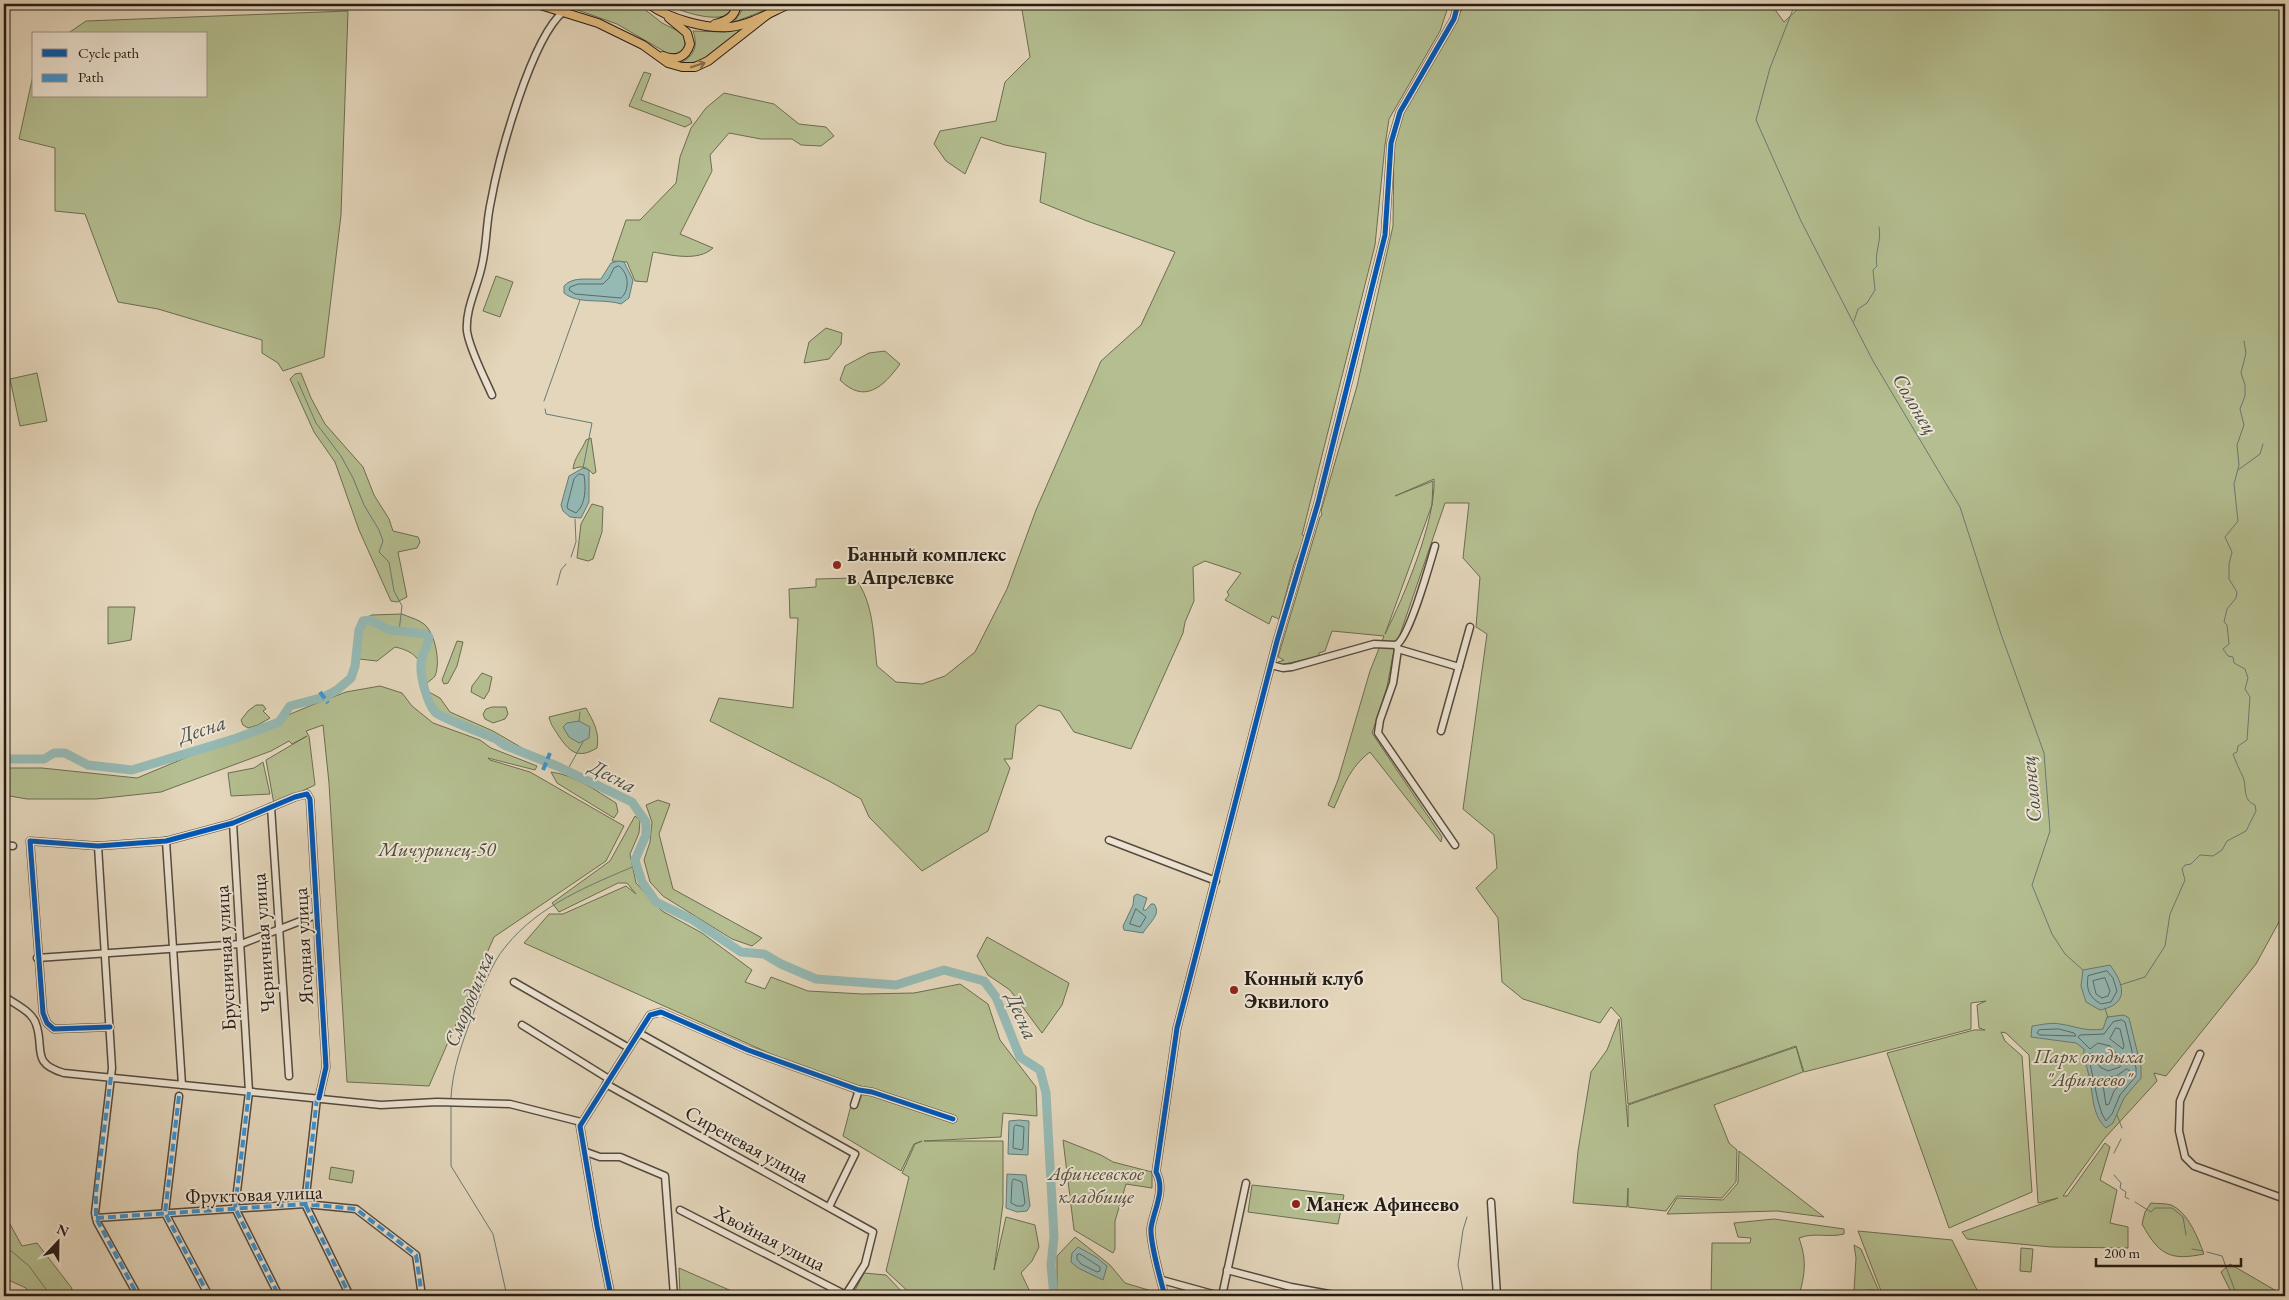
<svg xmlns="http://www.w3.org/2000/svg" width="2289" height="1300" font-family="'EB Garamond',serif">
<style>
.green{fill:#b4be90;stroke:#6c6d52;fill-rule:evenodd}
.water{fill:#95b9b4;stroke:#687a74}
.lines{fill:none;stroke-linecap:round;stroke-linejoin:round}
.shore{stroke:#5d6a64;stroke-width:1}
.stream{stroke:#687a74;stroke-width:1}
.river{stroke:#95b9b4;stroke-width:9}
.minor-casing{stroke:#554a3e;stroke-width:9}
.major-casing{stroke:#251c14;stroke-width:10}
.minor{stroke:#ede4d3;stroke-width:6}
.major{stroke:#e2bb7e;stroke-width:8}
.quiet{stroke:#3b94d3;stroke-width:4;stroke-dasharray:8 4;stroke-linecap:butt}
.cycleway-casing{stroke:#ede4d3;stroke-width:8}
.cycleway{stroke:#0057b8;stroke-width:5}
.oneway{stroke:#846c49}
.poi-dot{fill:#8f2418;stroke:#ede4d3;stroke-width:2}
.labels{text-anchor:middle;stroke-width:4;stroke-linejoin:round;paint-order:stroke}
.poi-label{font-size:20px;font-weight:bold;fill:#251c14;stroke:#ede4d3;text-anchor:start}
.park-label{font-size:20px;font-style:italic;fill:#504d39;stroke:#ede4d3}
.street-label{font-size:20px;fill:#251c14;stroke:#ede4d3}
.water-label{font-size:21px;font-style:italic;fill:#474b44;stroke:#ede4d3}
</style>
<rect width="100%" height="100%" fill="#e4d6bb"/>
<filter id="stains"><feTurbulence type="fractalNoise" baseFrequency=".004" numOctaves="4"/><feColorMatrix values="0 0 0 0 .2 0 0 0 0 .09 0 0 0 0 .02 0 0 0 .5 -.17"/></filter>
<radialGradient id="worn" r=".72"><stop offset=".6" stop-color="#630" stop-opacity="0"/><stop offset="1" stop-color="#630" stop-opacity=".3"/></radialGradient>
<g class="green">
<path d="M575,4H622L626,9L631,4H638L662,23L682,33L685,37V48L677,54L667,53L617,24L572,8Z"/>
<path d="M666,4H734C733,8 733,12 729,14C715,23 679,11 666,4Z"/>
<path d="M743,4H782L734,22L741,12Z"/>
<path d="M1021,4H1449L1440,31L1389,119L1385,145L1375,245L1302,535L1306,536L1294,564L1279,619L1272,616L1269,624L1225,600L1229,595L1227,592L1241,573L1205,561L1193,567L1194,601L1185,622L1183,633L1131,749L1074,732L1060,711L1039,705L1016,725L1012,759H1004L1010,768L988,831L922,871L869,817L861,799L829,781L710,721L719,698L793,708L798,618H790L789,589L816,587V579L855,578C874,603 873,635 877,666L896,682L922,684L945,676L975,652L1007,589L1036,510L1101,361L1141,325L1175,252L1087,221L1040,202L1046,153L1005,145L981,137L965,174L946,161L934,144L940,131L996,121L1005,82L1030,57Z"/>
<path d="M1465,4H1774L1776,11L1784,22L1803,4H2285V911L2256,964L2166,1076L2154,1073L2157,1081L2104,1139L2063,1196H2067L2105,1143L2110,1147L2100,1180L2117,1190L2110,1223L2128,1227V1248L2051,1247L1967,1239L1962,1232L2058,1198L2038,1203L2029,1055L2006,1033L2001,1032L2005,1041L2022,1056L2032,1192L1949,1228L1887,1053L1974,1030H1985L1979,1028L1977,1005L1986,1001L1971,1003V1029L1804,1072L1796,1046L1628,1104L1621,1018L1611,1007L1600,1023L1523,999L1502,982L1498,918L1476,888L1497,868L1494,835L1463,809L1487,634L1476,627L1480,577L1463,558L1469,503H1445L1393,655L1387,687L1372,733L1442,837L1441,842L1370,752C1349,768 1344,786 1334,808L1328,805L1338,780L1370,671L1384,636L1332,631L1325,651L1319,653V656L1281,665L1278,662L1284,660L1278,657L1320,517L1322,515L1321,511L1357,386L1393,226L1394,142L1403,114ZM1434,479C1436,520 1404,597 1385,634L1432,505L1433,481L1395,496Z"/>
<path d="M348,11L341,215L324,357L283,371L278,363L262,353V340L158,309L118,302L85,214L55,211V148L19,139L34,71V96H206V34H67L86,21Z"/>
<path d="M747,25C725,44 709,64 678,64C693,58 699,47 693,31L725,32Z"/>
<path d="M644,72L651,74L641,100L690,118L692,123L685,127L629,106Z"/>
<path d="M724,93L774,104L799,124L826,127L834,136L821,146L801,145L792,139H761L729,133L710,155L712,171L680,234L713,248C698,262 671,255 653,252L647,282L635,281L627,262L612,261L626,220H640L676,183L680,157L691,128L706,108Z"/>
<path d="M496,276L513,282L500,317L483,311Z"/>
<path d="M826,328L842,333L841,344L829,359L804,363L809,342Z"/>
<path d="M885,351L900,364C884,386 865,405 840,380L845,366L869,353Z"/>
<path d="M37,373L47,421L20,426L10,379Z"/>
<path d="M301,373L311,398L325,424L363,467L374,495L389,519L393,531L418,537L420,542L417,548L398,552L407,597L397,602L391,601L359,530L335,462L314,432L290,379L295,374Z"/>
<path d="M591,438L596,472L593,474C587,467 582,465 573,469C574,458 582,450 586,440Z"/>
<path d="M592,504L603,507L602,532L593,559L588,561L577,558L581,524Z"/>
<path d="M108,607H135L131,640L108,644Z"/>
<path d="M402,614C408,617 418,619 424,624C435,633 441,662 435,676C433,679 429,681 426,684C422,662 418,652 395,647L377,661L359,659L361,631L365,618L372,615Z"/>
<path d="M457,641L463,642L457,666L448,683L444,684L442,680Z"/>
<path d="M482,673L492,677L489,691L484,699L471,692L472,686Z"/>
<path d="M380,686L402,693L412,706L433,723L480,740L491,748L537,766L535,770L488,758L490,760L530,772L624,826L606,861L494,937L429,1086L347,1082L329,783L323,725L306,731L309,736L315,785L274,804L266,760L307,736L292,744L289,741L271,751L161,792L96,799H27L4,795V768H42L137,778L312,705L346,692Z"/>
<path d="M429,692L440,698L450,712L493,731L536,756V761L524,756L496,737L437,712L429,700Z"/>
<path d="M256,705H263L266,709L263,711L270,718L258,725L248,728L243,725L241,720L248,711Z"/>
<path d="M492,707H506L508,714L505,719L493,723L485,719L483,714L486,709Z"/>
<path d="M586,708C593,721 600,732 597,748C577,760 569,751 558,735C554,728 551,726 549,717Z"/>
<path d="M263,762L270,794L231,796L228,773L254,768Z"/>
<path d="M551,772C575,775 595,790 616,803L618,812L614,818L557,783Z"/>
<path d="M658,800L670,804L659,834L673,889L762,938L752,946L732,939L663,896L650,882L644,860L650,842L652,822L646,805Z"/>
<path d="M635,816L640,820L639,833L630,854L636,883L662,911L702,933L752,970L745,982L765,989L771,977L808,991L863,994L914,993L960,984L988,1004L1000,1040L1036,1087L1037,1116L1003,1113L1001,1137L924,1141H1003V1204L994,1270L1006,1217L1035,1225L1039,1247L1032,1261L1021,1273L1032,1296H913L886,1271L909,1177L902,1173L915,1144L922,1141L914,1144L901,1171L843,1136L854,1094L851,1090L524,943L549,914H563L626,886L636,894L627,883H618L559,912L552,903L610,861Z"/>
<path d="M987,937L1069,983L1062,1005L1042,1033L1010,990L988,975L977,956Z"/>
<path d="M1619,1019L1628,1127V1105L1796,1047L1803,1072L1714,1105L1729,1143L1737,1150L1736,1182L1722,1198L1677,1196L1666,1211L1628,1207V1188L1627,1207L1573,1203L1578,1151L1591,1072L1607,1050Z"/>
<path d="M1063,1140L1101,1155L1113,1162L1152,1172V1188L1126,1184L1115,1221V1249L1113,1253L1074,1230Z"/>
<path d="M1739,1151L1824,1217L1777,1211L1667,1214L1677,1198L1723,1200L1738,1183Z"/>
<path d="M331,1167L354,1171L352,1183L329,1179Z"/>
<path d="M1252,1185L1344,1195L1338,1224L1248,1212Z"/>
<path d="M2151,1203C2157,1204 2165,1203 2171,1205C2188,1212 2198,1238 2204,1254C2170,1261 2159,1255 2142,1224L2145,1212Z"/>
<path d="M4,1213L22,1246L37,1243L71,1287L75,1296H29L26,1288L4,1278Z"/>
<path d="M1774,1219L1844,1229V1234C1829,1238 1814,1232 1799,1238C1807,1261 1805,1273 1799,1296H1711L1712,1243H1750L1751,1238L1738,1237L1734,1223Z"/>
<path d="M1858,1231L1952,1240L1980,1296H1883Z"/>
<path d="M1075,1237L1110,1265L1125,1283L1155,1292L1156,1296H1057V1256Z"/>
<path d="M1854,1245L1861,1249L1881,1296H1852V1293L1873,1290L1854,1291L1856,1258Z"/>
<path d="M2021,1248L2033,1249L2031,1272L2020,1271Z"/>
<path d="M2230,1264L2285,1296H2233L2221,1272Z"/>
<path d="M679,1268L743,1296H680Z"/>
<path d="M864,1273L886,1275L906,1296H852Z"/>
</g>
<g class="water">
<path d="M619,261L624,262L633,280L629,298L621,304C602,298 579,305 564,293V286C573,276 588,280 601,279L611,263Z"/>
<path d="M583,468L589,470V502L581,518L570,517L563,511L561,505L569,476Z"/>
<path d="M579,721L590,727L589,738L579,743L569,737L563,727L567,723Z"/>
<path d="M1137,894L1147,898L1143,910H1146L1151,904H1154C1162,914 1149,923 1143,933L1124,930L1123,926L1133,905L1134,896Z"/>
<path d="M2110,965C2125,985 2129,1004 2100,1010L2086,1002L2081,986L2083,970Z"/>
<path d="M2124,1015L2129,1018L2141,1067V1078L2124,1098L2113,1123L2106,1128C2090,1113 2094,1091 2088,1072C2086,1063 2083,1059 2084,1049L2076,1043L2031,1037L2032,1026C2041,1025 2051,1022 2060,1024C2075,1026 2086,1032 2103,1029L2107,1017Z"/>
<path d="M1019,1120L1029,1121L1028,1155L1008,1154L1009,1121Z"/>
<path d="M1007,1174L1026,1175L1030,1206L1027,1211L1017,1212L1006,1208Z"/>
<path d="M1078,1247L1096,1257L1107,1266L1103,1280L1078,1268L1071,1262L1072,1253Z"/>
</g>
<g class="lines">
<g class="shore">
<path d="M619,266C629,273 630,290 621,298L575,294L569,290L570,287L578,284H603L609,278L614,268Z"/>
<path d="M579,474L584,475C586,488 586,504 576,513L568,509L567,506L574,479Z"/>
<path d="M1136,909L1146,917L1140,927L1130,924Z"/>
<path d="M2107,971L2113,978L2117,991L2111,1002L2101,1004C2089,997 2086,990 2088,976Z"/>
<path d="M2105,978L2110,991L2108,996L2102,998L2096,994L2093,981Z"/>
<path d="M2122,1020L2125,1022L2136,1068V1076L2120,1095L2112,1114L2106,1121L2102,1114L2098,1101L2088,1054L2093,1053L2100,1067L2108,1071L2120,1067L2121,1059L2110,1046L2098,1043L2090,1049L2078,1037L2080,1035L2104,1034L2113,1022Z"/>
<path d="M2116,1028L2120,1029L2124,1046L2123,1049L2110,1039Z"/>
<path d="M2059,1029L2074,1033L2076,1036L2040,1035L2037,1033L2039,1030Z"/>
<path d="M2127,1069L2130,1071L2128,1076L2114,1091L2109,1104L2106,1105L2102,1078L2116,1076Z"/>
<path d="M1016,1125L1024,1127L1023,1148L1022,1150L1013,1148L1014,1127Z"/>
<path d="M1014,1179L1022,1182L1025,1203L1023,1206H1017L1011,1203L1012,1182Z"/>
<path d="M1080,1254L1100,1267V1271L1097,1272L1081,1264L1077,1259V1255Z"/>
</g>
<g class="stream">
<path d="M1795,4L1770,68L1756,120L1801,221L1873,361L1960,507L2001,634L2044,753L2050,831L2032,885L2052,934L2065,954L2083,970"/>
<path d="M1854,321L1858,309L1867,303L1875,290L1873,270L1877,266C1874,253 1882,241 1879,227"/>
<path d="M298,382L316,423L341,456L353,478L364,505L379,530L383,541L379,552L389,562L394,591L402,606L399,631"/>
<path d="M544,401L580,300"/>
<path d="M545,409L546,414L592,423L583,468"/>
<path d="M2238,470L2260,454L2263,444"/>
<path d="M571,557L576,542L575,519"/>
<path d="M557,585L561,570L566,564"/>
<path d="M579,721L580,712"/>
<path d="M567,771L583,742"/>
<path d="M2120,985L2145,977L2165,946L2170,914L2185,880L2182,869L2185,865L2191,864L2200,855L2213,856L2222,850L2227,841L2246,831L2256,811L2255,805C2242,800 2247,787 2243,777C2239,769 2236,762 2233,754L2237,752L2238,746L2247,740L2250,697L2245,689L2248,678L2245,669L2234,663L2233,657L2228,656L2223,649L2229,644L2227,625L2224,622L2227,609L2236,598L2237,592L2229,579V564L2232,552L2225,537L2238,521L2234,484L2239,465L2237,445L2244,425L2240,409L2245,396V385L2241,373L2246,353L2244,341"/>
<path d="M2105,1008L2108,1018"/>
<path d="M451,1098C452,1070 463,1040 473,1014C482,991 490,965 506,946C539,905 590,885 637,865"/>
<path d="M451,1106V1166L493,1234L507,1296"/>
<path d="M2117,1115L2122,1128"/>
<path d="M2114,1153L2121,1139"/>
<path d="M2114,1175L2121,1183L2120,1188L2126,1192L2125,1197L2129,1199"/>
<path d="M2135,1202L2151,1212L2155,1208H2172L2183,1217L2186,1235"/>
<path d="M4,1245L29,1266L51,1296"/>
<path d="M2192,1249L2203,1251"/>
<path d="M2207,1252L2222,1256L2237,1296"/>
<path d="M1044,1296L1053,1292"/>
<path d="M1464,1296L1458,1265L1463,1230L1467,1217"/>
</g>
<path class="river" d="M4,759H44L54,753H65L88,765L132,770L237,738L279,722L290,706L324,697L337,690L351,678L355,666L359,630L363,621L370,620L390,630L425,634L429,637C428,647 421,654 421,664C420,676 427,703 435,712C441,718 485,734 496,739L504,745L557,766L632,802L646,822V835L635,860L642,882L656,902L693,920L741,952L764,954L781,964L816,979L896,985L944,970L984,981L996,997L1020,1057L1040,1070L1046,1093L1054,1237L1051,1265L1054,1296"/>
<g class="minor-casing">
<g id="minor">
<path d="M492,395C485,379 469,348 467,331C465,309 478,286 482,265C487,244 486,222 491,201C499,157 531,38 564,11"/>
<path d="M1396,645L1398,649L1393,683L1380,720L1378,733L1455,845"/>
<path d="M1396,645C1409,639 1430,563 1435,546"/>
<path d="M1398,649L1459,667"/>
<path d="M1271,665L1283,668L1292,667L1374,644L1396,645"/>
<path d="M1441,731L1470,627"/>
<path d="M271,807L289,1076"/>
<path d="M233,823L249,1092L235,1208L279,1296"/>
<path d="M1109,840L1216,881"/>
<path d="M166,841L182,1085"/>
<path d="M4,845L13,846"/>
<path d="M98,846L112,1068L95,1213L97,1222L138,1296"/>
<path d="M37,958L241,944L316,915"/>
<path d="M514,982L629,1048"/>
<path d="M4,996C14,1004 32,1011 36,1024C45,1049 30,1063 64,1073L381,1105L437,1102L510,1104L581,1122"/>
<path d="M522,1025L609,1079"/>
<path d="M110,1027L54,1029L47,1023L43,1013L30,841L98,846L166,841L233,823L295,797L307,794L310,799L326,1067L319,1098"/>
<path d="M639,1033L855,1154L829,1207"/>
<path d="M2200,1054L2180,1101L2179,1131L2185,1157L2194,1166L2285,1199"/>
<path d="M606,1084L873,1232L865,1264L845,1296"/>
<path d="M179,1096L165,1213L209,1296"/>
<path d="M317,1098L305,1204L350,1296"/>
<path d="M854,1105L859,1090"/>
<path d="M586,1152L600,1157H620L665,1176L674,1296"/>
<path d="M1491,1202L1497,1296"/>
<path d="M680,1210L846,1295"/>
<path d="M96,1218L305,1204L356,1209L416,1255L422,1296"/>
<path d="M1227,1270L1291,1287L1340,1296"/>
<path d="M1162,1280L1220,1296"/>
<path d="M611,1296L597,1226L580,1126L650,1015L661,1012L748,1050L859,1090L872,1092L953,1119"/>
<path d="M1165,1296C1161,1282 1150,1241 1151,1228C1154,1209 1166,1190 1156,1172L1177,1028L1277,641L1318,503L1385,235L1391,143L1400,112L1454,19L1458,4"/>
<path d="M1222,1296L1246,1183"/>
</g>
</g>
<g class="major-casing">
<g id="major">
<path d="M537,4L598,23L643,45L668,63L682,67H695L708,61L768,14"/>
<path d="M649,4C669,19 705,29 730,27C750,25 771,12 789,4"/>
<path d="M715,24C727,21 735,17 737,4"/>
<path d="M663,56C675,61 686,58 690,44L687,33L669,18"/>
</g>
</g>
<use href="#minor" class="minor"/>
<use href="#major" class="major"/>
<g class="quiet">
<path d="M320,692L328,703"/>
<path d="M543,770L550,753"/>
<path d="M111,1077L96,1192V1218L138,1296"/>
<path d="M249,1092L235,1208L279,1296"/>
<path d="M179,1096L165,1213L209,1296"/>
<path d="M317,1098L305,1204L350,1296"/>
<path d="M96,1218L305,1204L356,1209L416,1255L422,1296"/>
</g>
<g class="cycleway-casing">
<g id="cycleway">
<path d="M110,1027L54,1029L47,1023L43,1013L30,841L98,846L166,841L233,823L295,797L307,794L310,799L326,1067L319,1098"/>
<path d="M611,1296L597,1226L580,1126L650,1015L661,1012L748,1050L859,1090L872,1092L953,1119"/>
<path d="M1165,1296C1161,1282 1150,1241 1151,1228C1154,1209 1166,1190 1156,1172L1177,1028L1277,641L1318,503L1385,235L1391,143L1400,112L1454,19L1458,4"/>
</g>
</g>
<use href="#cycleway" class="cycleway"/>
</g>
<defs><path id="oneway-shaft" d="M-6 0H5M1.5-3L5.5 0L1.5 3" fill="none" stroke-width="1.6" stroke-linecap="round" stroke-linejoin="round" transform="scale(1.25)"/></defs>
<use class="oneway" href="#oneway-shaft" transform="translate(698 65) rotate(-18)"/>
<g class="poi-dot">
<circle cx="837" cy="565" r="5"/>
<circle cx="1234" cy="990" r="5"/>
<circle cx="1296" cy="1204" r="5"/>
</g>
<g class="labels">
<g class="poi-label">
<text x="847" y="561">Банный комплекс<tspan x="847" dy="23">в Апрелевке</tspan></text>
<text x="1244" y="985">Конный клуб<tspan x="1244" dy="23">Эквилого</tspan></text>
<text x="1306" y="1211">Манеж Афинеево</text>
</g>
<g class="park-label">
<text x="437" y="856">Мичуринец-50</text>
<text x="2089" y="1063">Парк отдыха<tspan x="2089" dy="23">"Афинеево"</tspan></text>
<text x="1096" y="1180">Афинеевское<tspan x="1096" dy="23">кладбище</tspan></text>
</g>
<g class="street-label">
<text transform="translate(263 943) rotate(-94)" y="7">Черничная улица</text>
<text transform="translate(303 946) rotate(-93)" y="7">Ягодная улица</text>
<text transform="translate(225 958) rotate(-93)" y="7">Брусничная улица</text>
<text transform="translate(747 1144) rotate(29)" y="7">Сиреневая улица</text>
<text transform="translate(254 1194) rotate(-2)" y="7">Фруктовая улица</text>
<text transform="translate(770 1238) rotate(27)" y="7">Хвойная улица</text>
</g>
<g class="water-label">
<text transform="translate(1915 404) rotate(59)" y="7">Солонец</text>
<text transform="translate(202 729) rotate(-18)" y="7">Десна</text>
<text transform="translate(613 776) rotate(27)" y="7">Десна</text>
<text transform="translate(2031 789) rotate(-96)" y="7">Солонец</text>
<text transform="translate(469 999) rotate(-68)" y="7">Смородинка</text>
<text transform="translate(1022 1016) rotate(66)" y="7">Десна</text>
</g>
</g>
<rect width="2289" height="1300" fill="none" stroke="#e4d6bb" stroke-width="20"/>
<rect x="5" y="5" width="2279" height="1290" fill="none" stroke="#251c14" stroke-width="2.5"/>
<rect x="10" y="10" width="2269" height="1280" fill="none" stroke="#251c14"/>
<rect x="32" y="32" width="175" height="65" fill="#ede4d3" stroke="#9d9487"/>
<rect x="42" y="49" width="25" height="8" fill="#0057b8" stroke="#9d9487"/>
<text x="78" y="58" font-size="15" fill="#251c14">Cycle path</text>
<rect x="42" y="74" width="25" height="8" fill="#3b94d3" stroke="#9d9487"/>
<text x="78" y="82" font-size="15" fill="#251c14">Path</text>
<g transform="translate(58 1242) rotate(22)" stroke="#ede4d3" stroke-width="4" paint-order="stroke">
<path d="M0-4L9 19L0 12L-9 19Z" fill="#251c14"/>
<text y="-8" font-size="14" font-weight="bold" text-anchor="middle" fill="#251c14">N</text>
</g>
<path d="M2096 1258v8h145v-8" fill="none" stroke="#251c14" stroke-width="2.5"/>
<text x="2104" y="1258" font-size="15" fill="#251c14" stroke="#ede4d3" stroke-width="4" paint-order="stroke">200 m</text>
<rect width="100%" height="100%" filter="url(#stains)"/>
<rect width="100%" height="100%" fill="url(#worn)"/>
</svg>
